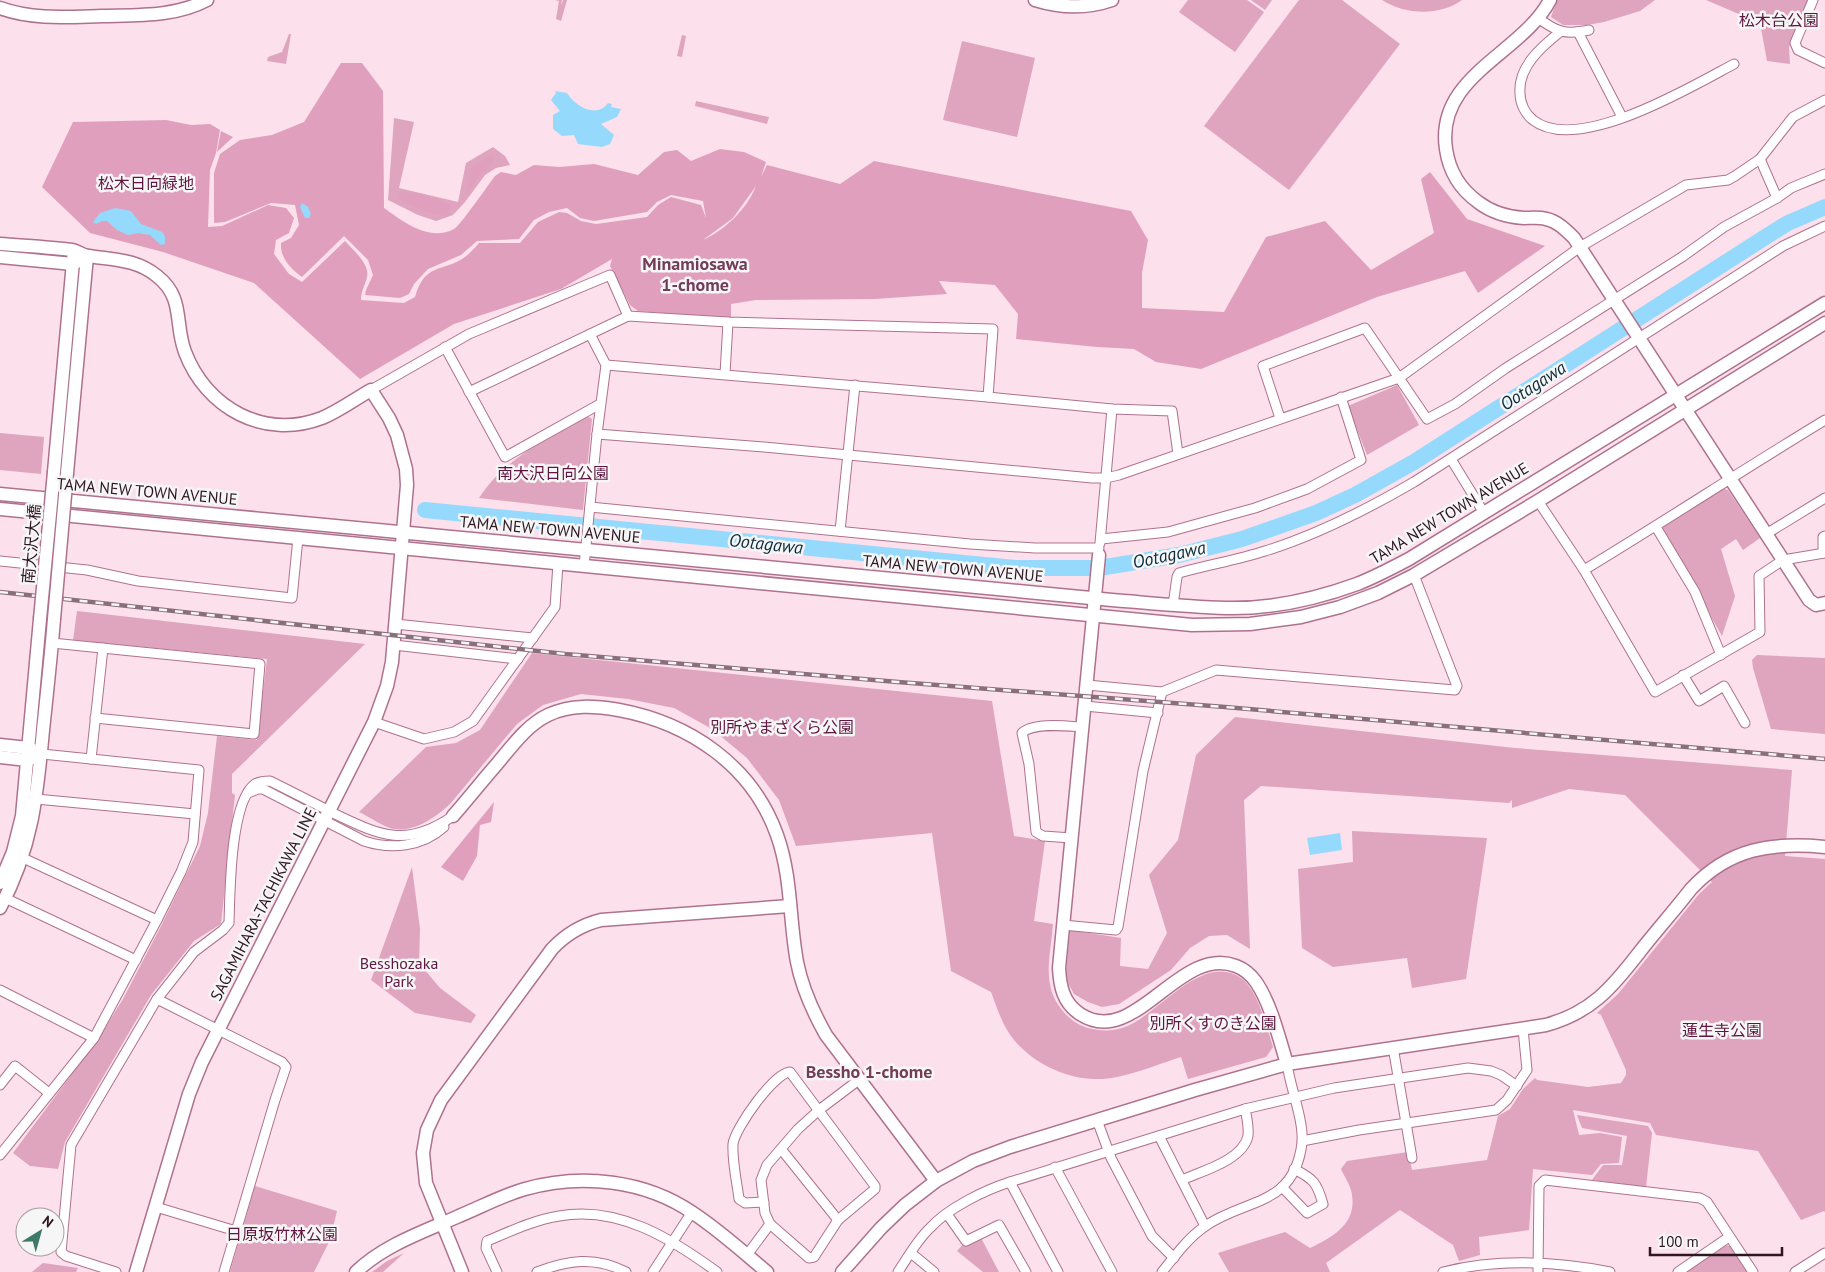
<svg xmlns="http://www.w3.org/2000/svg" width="1825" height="1272" font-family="'PT Sans','Noto Sans JP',sans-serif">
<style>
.green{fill:#dfa4be}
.forest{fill:#e0a0bd;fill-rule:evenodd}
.water{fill:#95dafd}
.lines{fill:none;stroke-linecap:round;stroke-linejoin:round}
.river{stroke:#95dafd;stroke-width:16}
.street-casing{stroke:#af728e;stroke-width:11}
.secondary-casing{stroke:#af728e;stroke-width:15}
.street{stroke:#fff;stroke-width:9}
.secondary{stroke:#fff;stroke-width:12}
.rail-casing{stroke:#896f7b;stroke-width:4.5}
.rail{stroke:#f6f6f6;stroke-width:2.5;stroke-dasharray:8;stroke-linecap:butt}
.secondary-bridge-casing{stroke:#af728e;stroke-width:15;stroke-linecap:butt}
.secondary-bridge{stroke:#fff;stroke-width:12}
.labels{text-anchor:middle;stroke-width:5;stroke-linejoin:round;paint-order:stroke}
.park-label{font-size:16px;fill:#601640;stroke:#f6f6f6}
.street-label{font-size:16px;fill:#2f1722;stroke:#f6f6f6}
.neighbourhood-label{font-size:18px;font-weight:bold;fill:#733c57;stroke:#f6f6f6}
.water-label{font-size:18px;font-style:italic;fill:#0e2e3d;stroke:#f6f6f6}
</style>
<rect width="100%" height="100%" fill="#fce0ec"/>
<g class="green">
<path d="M555,0H562L561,6L563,0H567L561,21L556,19L559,1Z"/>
<path d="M1188,0H1247L1264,12L1235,52L1179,12Z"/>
<path d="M1251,0H1272L1265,10Z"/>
<path d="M1299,0H1342L1400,44L1289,190L1204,126Z"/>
<path d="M1382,0H1462C1440,16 1405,15 1382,0Z"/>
<path d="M1557,0H1655L1640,11L1604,22L1587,25H1563L1551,17Z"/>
<path d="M1706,0H1808L1789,47L1790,64L1767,61L1760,23Z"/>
<path d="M289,34H291L286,64L267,61L268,57L282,52Z"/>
<path d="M682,35L686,36L682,57L677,56Z"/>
<path d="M962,41L1035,58L1017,137L943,120Z"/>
<path d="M696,101L769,117L767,124L695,106Z"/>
<path d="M394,118L414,122L399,188L458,202L466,163L493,147L505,156L510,165L496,168L485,175L465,202L453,215L436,221L418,215L388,200Z"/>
<path d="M1397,385L1419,425L1367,455L1348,406Z"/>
<path d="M586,415L592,419L583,510L479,498C504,459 548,438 586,415Z"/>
<path d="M0,433L44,437L41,474L0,470Z"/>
<path d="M1721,488L1728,490L1760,538L1743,550L1736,539L1721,549L1735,596L1722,636L1660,528Z"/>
<path d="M77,611L365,644L232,774V793L235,795L221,924L194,941L151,995L65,1142L58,1169L30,1166L13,1153L98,1039L123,999L162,924L200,846L208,813L217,736L257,740L267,659L73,640Z"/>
<path d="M532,653L992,701L1014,836L1045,841L1034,921L1053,924C1050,962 1039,991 1071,1019C1079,1026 1089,1029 1099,1030C1108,1031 1117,1030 1125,1027C1158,1015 1202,951 1241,978C1258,990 1267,1028 1273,1047L1266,1057L1188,1079L1181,1057C1155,1065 1122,1080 1095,1079C1066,1079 1033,1063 1014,1040C1003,1027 997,1008 991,992L951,971L932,833L796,846L779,800L747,758L712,729L674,708L628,699L581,694L543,705L517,724L450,804C436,817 415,832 395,829C385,828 368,816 359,812L426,747L456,743L480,730Z"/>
<path d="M1757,655L1825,658V734L1771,729L1753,668L1752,660Z"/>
<path d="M1235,717L1515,748L1792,770L1785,856L1825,859V1212L1824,1211L1801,1220L1758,1151L1656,1135L1650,1123L1573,1110L1579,1135L1600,1133L1622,1137L1619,1163L1601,1164L1592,1175L1533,1169L1529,1230L1479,1237L1480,1255L1459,1261L1453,1245L1400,1210L1326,1263L1330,1272H1229L1218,1253L1285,1232L1310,1248C1335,1236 1359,1222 1351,1190C1349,1183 1344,1176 1341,1169L1347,1161L1408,1152L1412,1170L1487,1160L1498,1116L1510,1109L1523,1089L1535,1078L1537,1080L1588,1087L1621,1083L1626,1075V1070L1601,1015L1597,1013L1618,994L1699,894L1712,882L1625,795L1569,789L1512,808V800L1509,803L1261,786L1244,800L1250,949L1227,935L1209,936L1190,948L1171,970L1119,1004L1102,1007L1088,1002L1074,994L1069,985L1066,973L1070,930L1121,938L1120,966L1148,969L1167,933L1149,875L1178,840L1196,755Z"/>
<path d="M1352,831L1487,838L1466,979L1412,988L1407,958L1333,967L1302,948L1298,869L1353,862Z"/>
<path d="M412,867L420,929L419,963L440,988L476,1015L471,1023L415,1013L371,980Z"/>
<path d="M1577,1115L1648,1126L1652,1133L1646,1187L1592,1180L1603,1165H1622L1627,1136L1582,1128Z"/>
<path d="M255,1186L337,1211L330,1240L314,1272H230Z"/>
<path d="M979,1234L999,1272H983L957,1251L966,1241Z"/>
<path d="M1724,1245L1730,1246L1748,1272H1683Z"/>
<path d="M404,1253L383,1272H372L387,1261Z"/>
<path d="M43,1263L78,1268L76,1272H32Z"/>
</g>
<g class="forest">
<path d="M341,63H362L383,91L384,208C404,222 429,242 454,229C460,226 488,185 495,176L501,172L516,175L534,165L559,167L594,164L638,175L664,152L677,150L691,161L720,149L744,152L766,162L761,177L767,165L840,184L874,161L1131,211L1148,240L1142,273V308L1224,312L1266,237L1325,221L1371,270L1434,233L1421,179L1430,172L1467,219L1545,246L1478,293L1465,271L1377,297L1201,369L1156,362L1134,349L1097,347L1016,339L1018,314L995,285L939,281L947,294L875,299L756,300L731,304V319L638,311L630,305L610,266L612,259L561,289L454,324L360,379L254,283L163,252L90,233L42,187L73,122L166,120L191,125L210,124L220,130L216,153L210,170L208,227L222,226L268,205L286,208L294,218L289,233L276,240L274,254L289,274L302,282L345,241C353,250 370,264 367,277C365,286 361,290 361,300L404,303L415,297C425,262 442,273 465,257C470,253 475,248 479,243H520L538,222L559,212L567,213L581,221L596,224L647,217L658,205L671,197L701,205L706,218L703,201L671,195L657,202L647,212L594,221L580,218L567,208L549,212L534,220L519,239L477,241L461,255L428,269L414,284L409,294L400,298L365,295L366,290L373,275L368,260L344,236L302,277C291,269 280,258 281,243L291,238L299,225L295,205L271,203L225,222L214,223V173L220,154L240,140L272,135L304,122ZM756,186C747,209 725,230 703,240L733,218Z"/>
<path d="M221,131L233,137L217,152Z"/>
<path d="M492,155L493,163L478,177L466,194L472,167Z"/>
<path d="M399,191L427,196L451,205L448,216L426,212L400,200Z"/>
<path d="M494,802L491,822L480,825L477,856L463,881L441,867Z"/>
</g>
<g class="water">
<path d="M555,91L567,93C575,106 596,119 608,103L612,104L611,107L621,109L617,117L601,124L614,135L610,144L602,147L578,144L574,135L562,136L553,129V115L560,111L551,100L556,93Z"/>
<path d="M302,203L308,207L311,214L309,218H305L300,207Z"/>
<path d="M115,208L131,211L141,224L162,232L165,236V244L161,245L150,235L138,233L128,235L117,230L107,221H102L96,224L93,222L100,213Z"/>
<path d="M1340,833L1342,850L1310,855L1307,838Z"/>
</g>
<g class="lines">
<path class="river" d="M425,510L1015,568H1099L1179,555L1242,539L1316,513L1355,495L1414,462L1767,236L1788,223L1825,207"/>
<g class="street-casing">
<g id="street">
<path d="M1813,0L1795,43L1798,50L1825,63"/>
<path d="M1538,18C1557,32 1565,35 1589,30"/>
<path d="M1560,32C1541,47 1518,67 1520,93C1520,103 1525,114 1533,120C1577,155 1691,87 1734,64"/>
<path d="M1578,32L1622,117"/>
<path d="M1760,159L1777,198"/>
<path d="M445,347L505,457L600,404"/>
<path d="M606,365L988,397L1112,409L1172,411L1178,454"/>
<path d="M725,374L728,322"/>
<path d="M371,390L469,334L610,275L628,316"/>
<path d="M469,392L628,316L728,322L993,329L988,397"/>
<path d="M1280,418L1263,366L1365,328L1427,419L1455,404L1506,368L1682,257L1724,227L1777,198L1791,188L1825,174"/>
<path d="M597,434L764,447L1092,478H1106L1119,475L1399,378L1580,247L1686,185L1728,180L1735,176L1760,159L1793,117L1825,100"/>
<path d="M1451,459L1484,513"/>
<path d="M1538,501L1584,570L1655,692L1760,632L1759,576L1783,560L1825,553"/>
<path d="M590,507L970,544L1035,548H1099"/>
<path d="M1656,527L1695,592L1721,655"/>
<path d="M840,531L855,385"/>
<path d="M1766,534L1825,498"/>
<path d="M1101,539L1168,532L1255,508L1307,489L1361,460L1341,397"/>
<path d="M1100,543L1112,409"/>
<path d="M1823,553V537L1825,536"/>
<path d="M0,561L87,570L138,581L292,598L298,538"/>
<path d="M584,566L597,434L606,365L590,334"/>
<path d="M1584,570C1665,521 1744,469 1825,420"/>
<path d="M1173,605L1177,577L1179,573C1207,565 1237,560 1265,551C1317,535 1366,510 1414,482L1783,246L1825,226"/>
<path d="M395,624L533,638"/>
<path d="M52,643L260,664L254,734L95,718"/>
<path d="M394,645L518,659"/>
<path d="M1683,675L1699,701L1724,686L1745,723"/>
<path d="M1087,685L1162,692L1216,670L1455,690L1457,686L1414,575"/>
<path d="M1085,706L1158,713"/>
<path d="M374,722L424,739L454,732L473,721L555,607L558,564"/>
<path d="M91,759L103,648"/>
<path d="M248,793L258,789H263L364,841C391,850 422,847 444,827"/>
<path d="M36,799L195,814"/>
<path d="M1072,838L1043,836L1036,832L1029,764L1022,733C1033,722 1067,726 1082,727"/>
<path d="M23,858L157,920"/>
<path d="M5,898L136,960"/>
<path d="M1063,925L1116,930L1118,927L1143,771L1162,692"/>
<path d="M0,990L94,1038"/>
<path d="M157,999L282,1062L286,1067L275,1100L224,1272"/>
<path d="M1393,1047L1412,1158"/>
<path d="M0,1085L15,1066L49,1093"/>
<path d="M1097,1120L1111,1158L1152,1236L1174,1258"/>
<path d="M1159,1136L1205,1226"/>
<path d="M1302,1141L1359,1130L1496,1110L1507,1100L1527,1070L1523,1029"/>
<path d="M781,1149L838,1220"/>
<path d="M0,1155L94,1038L157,920L181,872L193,842L199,770L42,754"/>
<path d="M1055,1167L1112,1272"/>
<path d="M1182,1180C1202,1171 1243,1160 1248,1136C1249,1126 1247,1118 1245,1109"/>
<path d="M1010,1182L1058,1272"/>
<path d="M1282,1187L1307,1213L1323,1204C1317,1183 1314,1179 1294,1169"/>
<path d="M764,1202L745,1203L739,1199C737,1182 732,1162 733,1144C735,1128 774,1073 790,1072L875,1186V1189L838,1220L814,1257L809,1258L770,1224"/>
<path d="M156,1207L236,1231"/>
<path d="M947,1214L966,1241L999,1225L1026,1272"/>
<path d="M911,1253L934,1272"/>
<path d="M747,1255L770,1224L765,1213L761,1180L767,1165L798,1129L819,1110L860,1079"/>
<path d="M116,1272L66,1256L61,1252L71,1145L157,999L194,952L223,930L229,923C230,893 230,802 255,784C260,781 265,781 270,781C292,792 314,803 335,814C381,836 407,848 453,816"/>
<path d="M497,1272L486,1248L487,1241C511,1231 534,1220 559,1216C618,1205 672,1239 717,1272"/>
<path d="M537,1272C568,1260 595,1256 626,1272"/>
<path d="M653,1272L692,1212"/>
<path d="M898,1272C908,1257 917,1240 930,1228C948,1208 985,1190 1010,1182L1245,1109L1334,1088L1468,1068L1491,1071L1501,1075L1517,1086"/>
<path d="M1162,1272C1175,1256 1187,1239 1204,1227C1244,1198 1294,1208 1302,1143C1304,1120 1290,1087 1287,1064"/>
<path d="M1443,1272C1499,1258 1554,1261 1610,1272"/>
<path d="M1538,1272L1539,1186L1545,1180L1700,1198L1707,1202L1753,1272"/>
<path d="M1678,1272L1729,1237"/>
<path d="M1795,1272L1825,1253"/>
</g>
</g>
<g class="secondary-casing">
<g id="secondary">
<path d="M1035,0C1061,8 1086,9 1112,0"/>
<path d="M1550,0C1522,54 1435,76 1446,149C1449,170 1460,189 1478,202C1491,212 1507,217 1524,218C1531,218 1539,217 1546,219C1557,221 1566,230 1574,238L1809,600L1816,605L1825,603"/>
<path d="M0,8C33,20 67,17 102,16C138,15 175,17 207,0"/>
<path d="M0,244C24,246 48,247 72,250C78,251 83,256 89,256C114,260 136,259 157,276C185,298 174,323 185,352C206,408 264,440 322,418C339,411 355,399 371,390L389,418L397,435L406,469L407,485L392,662L387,686L374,722L202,1062L189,1094L136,1272"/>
<path d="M0,257L73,264L79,261"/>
<path d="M54,472L74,251"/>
<path d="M67,473L87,256"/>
<path d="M0,494L1112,600C1150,603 1188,607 1226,608C1270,609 1316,599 1357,584C1375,577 1392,568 1409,559L1825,303"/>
<path d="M0,509L1192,625L1250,624L1301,617L1340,607L1378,593L1414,575L1538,501L1825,323"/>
<path d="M1099,555L1059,968C1060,986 1063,1003 1080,1014C1135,1050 1179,944 1236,966C1244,969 1251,975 1256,982C1271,1004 1279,1038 1287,1064"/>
<path d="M0,745L28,748L35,751"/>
<path d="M0,757L27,760L35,757"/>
<path d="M453,816C468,799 482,781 497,764C512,746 527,725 548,715C571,704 595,706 619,710C689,723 752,765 777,835C792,877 789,919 797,962C802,988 813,1012 826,1035L936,1181"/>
<path d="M0,883L13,852L22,816L40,619"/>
<path d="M0,908C32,848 37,797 43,730C47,693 51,656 54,619"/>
<path d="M356,1272C384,1245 423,1232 459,1216C481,1207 503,1195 525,1189C581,1173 645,1180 693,1213C719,1230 743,1252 767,1272"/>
<path d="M462,1272L426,1183L423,1153L427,1130L441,1100L552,949C566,934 581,925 601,920L790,906"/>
<path d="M842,1272L881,1228L905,1205L936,1181L973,1161L1010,1147L1195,1090L1287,1064L1546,1025C1590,1013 1611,989 1638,954C1655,932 1674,911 1691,889C1729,848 1772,842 1825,847"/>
</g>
</g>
<use href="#street" class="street"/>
<use href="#secondary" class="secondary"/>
<g class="rail-casing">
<path id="rail" d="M0,592L565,654L898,682L1225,707L1825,759"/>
</g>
<use href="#rail" class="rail"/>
<g class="secondary-bridge-casing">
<g id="secondary-bridge">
<path d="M40,619L54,472"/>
<path d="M54,619L67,473"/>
</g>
</g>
<use href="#secondary-bridge" class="secondary-bridge"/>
</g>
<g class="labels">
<g class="park-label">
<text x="1779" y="26">松木台公園</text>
<text x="146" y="189">松木日向緑地</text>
<text x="553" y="479">南大沢日向公園</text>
<text x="782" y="733">別所やまざくら公園</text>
<text x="399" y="969">Besshozaka<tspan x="399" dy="18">Park</tspan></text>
<text x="1213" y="1029">別所くすのき公園</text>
<text x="1722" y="1036">蓮生寺公園</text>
<text x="282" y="1240">日原坂竹林公園</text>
</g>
<g class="street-label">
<text transform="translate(147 491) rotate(5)" y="6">TAMA NEW TOWN AVENUE</text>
<text transform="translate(1449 513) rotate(-31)" y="6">TAMA NEW TOWN AVENUE</text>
<text transform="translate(550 529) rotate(5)" y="6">TAMA NEW TOWN AVENUE</text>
<text transform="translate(31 544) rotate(-85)" y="6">南大沢大橋</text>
<text transform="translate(953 568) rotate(5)" y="6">TAMA NEW TOWN AVENUE</text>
<text transform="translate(263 904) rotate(-63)" y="6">SAGAMIHARA-TACHIKAWA LINE</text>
</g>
<g class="neighbourhood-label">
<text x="695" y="270">Minamiosawa<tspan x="695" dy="21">1-chome</tspan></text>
<text x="869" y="1078">Bessho 1-chome</text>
</g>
<g class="water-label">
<text transform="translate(1533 386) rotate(-33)" y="6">Ootagawa</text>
<text transform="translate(766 544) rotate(6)" y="6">Ootagawa</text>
<text transform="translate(1169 555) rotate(-12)" y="6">Ootagawa</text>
</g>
</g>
<g transform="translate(40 1232) rotate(37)"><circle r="24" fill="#f6f6f6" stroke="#a69da1"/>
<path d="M0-4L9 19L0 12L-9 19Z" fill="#3d7b68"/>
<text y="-8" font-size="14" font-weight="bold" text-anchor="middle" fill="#2f1722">N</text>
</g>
<path d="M1650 1247v8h132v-8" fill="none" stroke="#2f1722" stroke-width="2.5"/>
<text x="1658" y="1247" font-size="15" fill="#2f1722" stroke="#f6f6f6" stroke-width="4" paint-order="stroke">100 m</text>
</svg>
